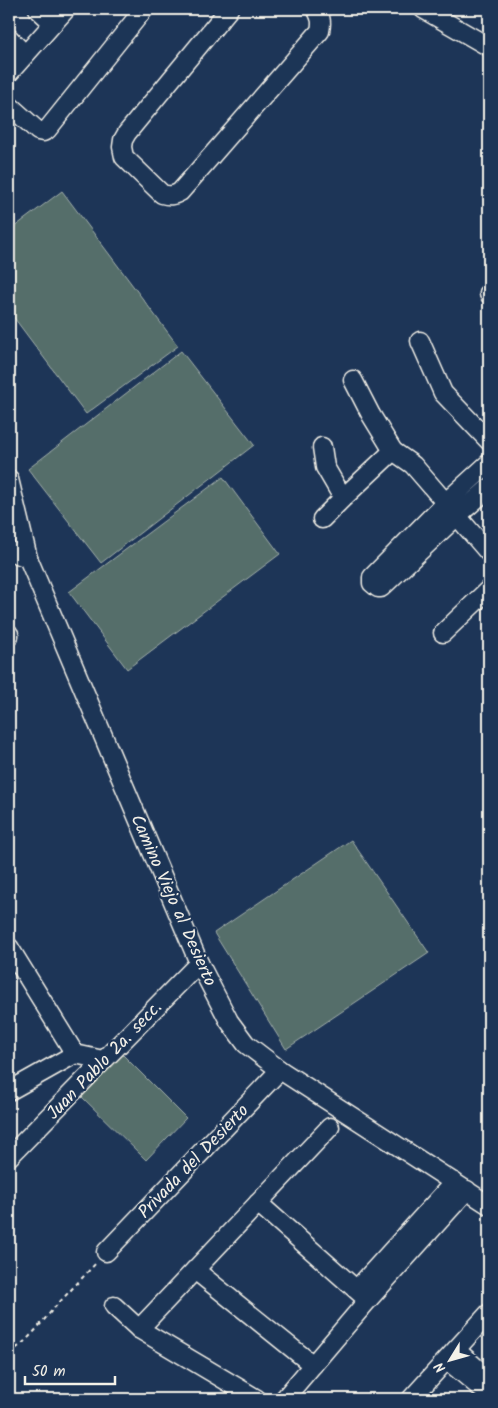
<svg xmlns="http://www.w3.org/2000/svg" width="498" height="1408" font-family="Kalam,sans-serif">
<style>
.pitch{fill:#546e6b;stroke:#a4b0aa}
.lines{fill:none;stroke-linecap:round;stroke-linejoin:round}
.minor-casing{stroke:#f4f1e8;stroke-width:21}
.path{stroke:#f4f1e8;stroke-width:2;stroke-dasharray:4 4;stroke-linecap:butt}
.minor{stroke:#1d3557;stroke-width:18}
.labels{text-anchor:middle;stroke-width:4.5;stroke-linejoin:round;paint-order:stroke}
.street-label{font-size:18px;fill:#f4f1e8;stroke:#1d3557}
</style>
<rect width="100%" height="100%" fill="#1d3557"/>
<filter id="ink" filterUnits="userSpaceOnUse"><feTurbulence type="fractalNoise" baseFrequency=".02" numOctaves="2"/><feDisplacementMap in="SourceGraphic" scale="10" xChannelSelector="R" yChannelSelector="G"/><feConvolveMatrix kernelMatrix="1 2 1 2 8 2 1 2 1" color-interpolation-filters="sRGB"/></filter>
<g filter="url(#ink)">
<g class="pitch">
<path d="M62,191L178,346L86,414L9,311V231Z"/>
<path d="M181,351L254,445L101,563L28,469Z"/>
<path d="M223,477L280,554L127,669L69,592Z"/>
<path d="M351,840L429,953L286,1049L214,933Z"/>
<path d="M118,1050L186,1118L146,1160L79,1094Z"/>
</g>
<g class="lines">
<g class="minor-casing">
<g id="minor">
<path d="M38,9L53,23"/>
<path d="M229,9L127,133L123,140L122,147L124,157L162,194C169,196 173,196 180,192L320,31C322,22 321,17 316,9"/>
<path d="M423,9L489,47"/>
<path d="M9,38L25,55"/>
<path d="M9,73L66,9"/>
<path d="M9,105L38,131L43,132L47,130L144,9"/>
<path d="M489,293V294"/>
<path d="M420,341L443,393L489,441"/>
<path d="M353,380L371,415L393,451L413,465L489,553"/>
<path d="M322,447L325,467L343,498"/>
<path d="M489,463L445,503L372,577V583L378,588H381L457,516L489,488"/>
<path d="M9,479L28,558L199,963L229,1021L246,1044L280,1070L489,1205"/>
<path d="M322,519L343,498L393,451"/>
<path d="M9,551L28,558"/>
<path d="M443,633L489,589"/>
<path d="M9,634V636"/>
<path d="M9,947L75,1054L103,1060"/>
<path d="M9,1091L75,1054"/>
<path d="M9,1157L199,963"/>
<path d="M258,1203L368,1300"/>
<path d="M106,1252L280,1070"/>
<path d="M195,1270L313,1365"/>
<path d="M357,1289L454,1182"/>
<path d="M114,1306L139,1329L257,1399"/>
<path d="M139,1329L330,1127"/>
<path d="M456,1350L489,1379"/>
<path d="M447,1360L489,1395"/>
<path d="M284,1399L368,1300L467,1190"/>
<path d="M411,1399L489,1313"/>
</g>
</g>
<path class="path" d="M9,1353C30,1340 39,1325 55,1307C69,1292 83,1277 97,1262"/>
<use href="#minor" class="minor"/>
</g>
</g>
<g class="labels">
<g class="street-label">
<text transform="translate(174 900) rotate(66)" y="6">Camino Viejo al Desierto</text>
<text transform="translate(104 1060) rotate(-46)" y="6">Juan Pablo 2a. secc.</text>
<text transform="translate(193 1161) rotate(-46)" y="6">Privada del Desierto</text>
</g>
</g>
<rect width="498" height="1408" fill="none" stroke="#1d3557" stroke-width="30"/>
<rect x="15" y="15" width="468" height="1378" fill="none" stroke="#f4f1e8" stroke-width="2" filter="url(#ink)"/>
<g transform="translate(450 1360) rotate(233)" stroke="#1d3557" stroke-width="4" paint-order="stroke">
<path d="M0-4L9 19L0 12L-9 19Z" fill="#f4f1e8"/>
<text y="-8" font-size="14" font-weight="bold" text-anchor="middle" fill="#f4f1e8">N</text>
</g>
<path d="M25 1376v8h90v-8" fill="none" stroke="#f4f1e8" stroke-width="2.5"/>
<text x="32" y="1376" font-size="15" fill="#f4f1e8" stroke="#1d3557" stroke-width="4" paint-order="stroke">50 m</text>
</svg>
